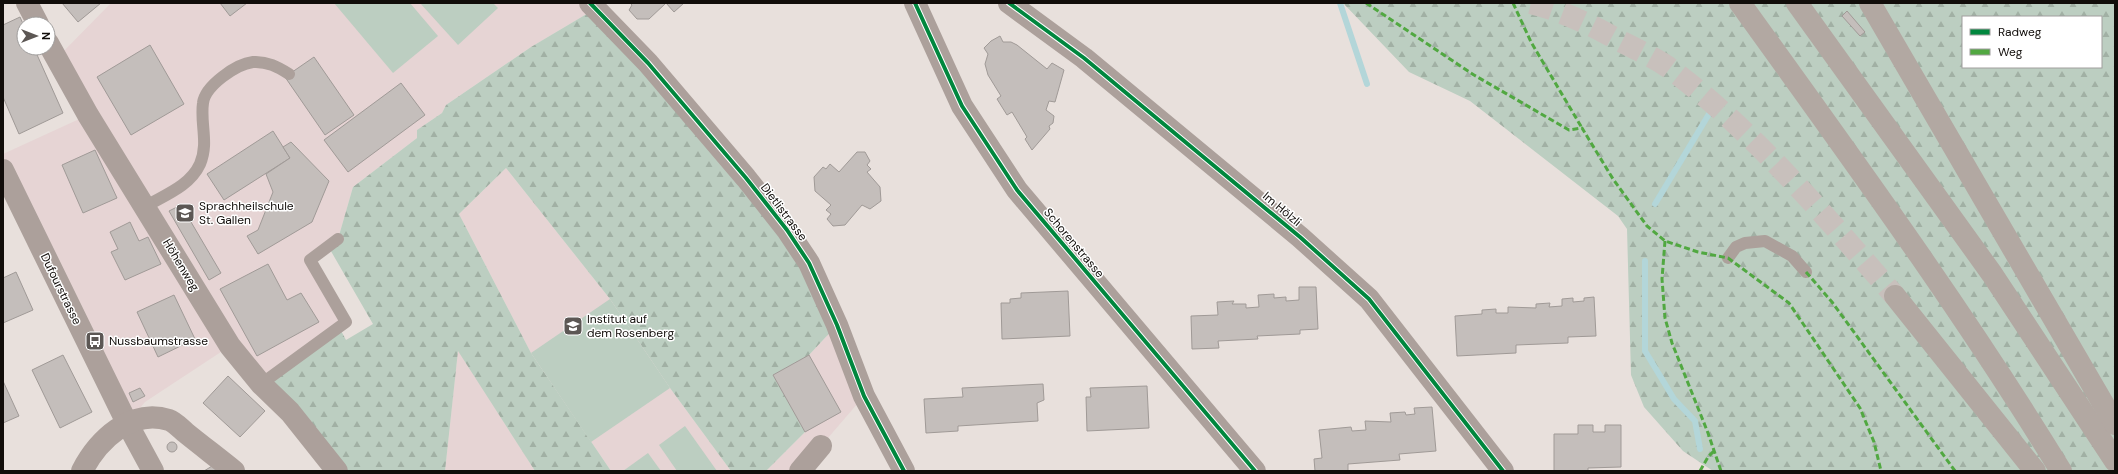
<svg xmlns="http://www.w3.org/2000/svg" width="2118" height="474" font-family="'DM Sans',sans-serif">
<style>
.education{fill:#e6d4d4}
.forest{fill:url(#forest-firs);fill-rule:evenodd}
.pitch{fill:#bccec1}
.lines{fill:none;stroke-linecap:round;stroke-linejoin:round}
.stream{stroke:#b3d6d9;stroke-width:6}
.building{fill:#c4bebb;stroke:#a09a97}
.motorway-tunnel{stroke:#c8c0bc;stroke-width:22;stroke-dasharray:22 11;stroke-linecap:butt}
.service{stroke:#aca09b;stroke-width:12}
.minor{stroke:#aca09b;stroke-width:22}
.motorway{stroke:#b2a8a2;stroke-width:22}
.quiet{stroke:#51a841;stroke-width:3;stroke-dasharray:6 3;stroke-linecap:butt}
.cycleway-casing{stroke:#fff;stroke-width:6}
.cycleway{stroke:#00873e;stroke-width:4}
.labels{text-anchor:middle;stroke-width:3;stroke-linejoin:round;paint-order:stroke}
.poi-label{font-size:12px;fill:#110d0a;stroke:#fff;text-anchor:start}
.street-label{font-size:12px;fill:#110d0a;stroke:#fff}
</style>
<defs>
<pattern id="forest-firs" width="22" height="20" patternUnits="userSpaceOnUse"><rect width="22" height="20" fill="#bccec1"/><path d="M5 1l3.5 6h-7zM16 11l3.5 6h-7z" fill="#a1b0a4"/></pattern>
</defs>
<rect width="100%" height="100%" fill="#e8e0dc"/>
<g class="education">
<path d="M111,3H590L595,9L531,47L446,105L442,113L417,130V138L353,187L338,239L310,260L346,322L261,384L230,346L145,402L127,423L3,170V154L88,115L56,59Z"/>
<path d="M506,168L610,299L670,388L731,471H611L531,353L459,214Z"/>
<path d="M837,325L864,396L821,446L815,471H766L805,432L773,375L809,355Z"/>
<path d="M458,350L535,471H445Z"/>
</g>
<g class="forest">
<path d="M1343,3H2115V471H1713L1683,451L1644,407L1631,375L1627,229L1618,216L1470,101L1409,72ZM1963,17H2101V67H1963Z"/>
<path d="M595,9L746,178L837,325L809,355L773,375L805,432L766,471H731L670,388L610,299L506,168L459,214L531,353L611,471H535L458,351L445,471H332L261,384L339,327L346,340L373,324L328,246L338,239L353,187L417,138V130L442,113L446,105L531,47Z"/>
</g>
<g class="pitch">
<path d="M334,3H410L438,36L393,73Z"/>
<path d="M420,3H493L498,8L458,45Z"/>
<path d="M610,299L670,388L591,442L531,353Z"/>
<path d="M685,426L717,471H677L659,445Z"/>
<path d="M648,453L661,471H623Z"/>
</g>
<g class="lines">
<g class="stream">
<path d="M1340,3L1367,84"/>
<path d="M1655,204L1709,114"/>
<path d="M1645,261V351L1674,399L1695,421L1700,449"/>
</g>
</g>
<g class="building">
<path d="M62,3H101L78,22Z"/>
<path d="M220,3H247L230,16Z"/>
<path d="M630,3H666L649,19H637L629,10L632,5Z"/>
<path d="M666,3H684L674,12Z"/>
<path d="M1847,11L1865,32L1860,36L1842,16Z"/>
<path d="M20,17L24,26V48H34L63,113L19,134L3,97V25Z"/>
<path d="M1000,36L1003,42H1011L1017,45L1047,69L1052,63L1064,70L1055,102L1049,101L1046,110L1054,116L1053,123L1049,126L1050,129L1032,150L1025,139L1027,137L1012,112L1007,115L997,99L1001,96L988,75L985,64L988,54L984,48L991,41Z"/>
<path d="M150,45L184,104L131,135L97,77Z"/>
<path d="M314,57L354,115L325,135L285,77Z"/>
<path d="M401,83L425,115L348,172L324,140Z"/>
<path d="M273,131L290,158L224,200L207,174Z"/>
<path d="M291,142L329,181L312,222L258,254L247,236L258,230L273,192L266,174L290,158L283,147Z"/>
<path d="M95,150L117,198L83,213L62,165Z"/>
<path d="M857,152H865L870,161L867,165L871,169L867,172L880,187L881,201L870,209L862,205L845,225L833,226L827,219L831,214L826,210L831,205L815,191L814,177L823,167L826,169L830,164L839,172Z"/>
<path d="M181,205L221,273L209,280L169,211Z"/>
<path d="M130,222L139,241L148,237L161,264L125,280L111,252L118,249L110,232Z"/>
<path d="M268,264L287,300L301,293L319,322L257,356L220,289Z"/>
<path d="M16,272L33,310L3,323V278Z"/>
<path d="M1299,287H1316L1318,329L1300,330V334L1257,336L1258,339L1218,341L1219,348L1192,349L1191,316L1218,315L1217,302L1234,301L1232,304H1246V308L1259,307L1258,295L1274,294V298L1286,297V301L1299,300Z"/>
<path d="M1068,291L1070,336L1002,339L1001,303H1010V299L1021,298V293Z"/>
<path d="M174,295L195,339L158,357L137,312Z"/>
<path d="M1594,297L1596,336L1568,337V343L1516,345V353L1457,356L1455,316L1482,314V310L1496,309V313H1508V307L1536,308V304L1550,303L1549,307L1562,306V299L1573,298V302L1584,301V298Z"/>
<path d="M63,355L92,412L60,428L32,370Z"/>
<path d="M809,355L841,412L805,432L773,375Z"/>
<path d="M228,376L265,411L240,437L203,403Z"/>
<path d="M3,381L19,416L3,423Z"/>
<path d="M1043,384L1044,400L1037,403L1038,421L958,426V431L926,433L924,399L963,397L962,388Z"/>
<path d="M1147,386L1149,428L1087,431L1086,397H1091L1090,388Z"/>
<path d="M140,388L145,396L133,402L129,393Z"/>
<path d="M1432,407L1436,451L1399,454L1400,460L1348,464V471H1315L1314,459L1322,458L1319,430L1351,427L1352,431L1366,430L1365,421L1391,422L1390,413L1405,412L1406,415L1415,414L1414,408Z"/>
<path d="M1578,425H1593V432H1605V425H1621V467L1588,468V471H1554V434H1578Z"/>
<circle cx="172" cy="447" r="5"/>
<path d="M217,463L221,471H204Z"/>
</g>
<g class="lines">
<path class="motorway-tunnel" d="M1531,3C1562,11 1592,25 1620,41C1636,49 1653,57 1668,67C1755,132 1824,215 1895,296"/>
<g class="service">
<path d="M146,206C165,195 190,186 200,164C209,143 200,124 203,103C205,86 236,64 253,62C267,61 278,67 289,74"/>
<path d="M1728,258L1736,247L1745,243L1765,241L1792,256L1806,272"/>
<path d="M261,384L346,322L310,260L338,239"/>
</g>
<g class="minor">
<path d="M27,3L38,24"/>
<path d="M590,3L648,63L746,178L787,230L809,263L837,325L864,396L904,471"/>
<path d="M915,3L962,106L1017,190L1255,471"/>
<path d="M1009,3L1084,58L1300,237L1369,299L1503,471"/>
<path d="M48,43L88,115L230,346L261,384L290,412L337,471"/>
<path d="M3,170L127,423L153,471"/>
<path d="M82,471C98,440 131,408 169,420C175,422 181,429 186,433C202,446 218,458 234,471"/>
<path d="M800,471L821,446"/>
</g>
<g class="motorway">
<path d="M1740,3C1850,156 1962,309 2061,471"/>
<path d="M1797,3L1992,274L2115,461"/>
<path d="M1870,3L2115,424"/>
<path d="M1895,296L2035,471"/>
</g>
<g class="quiet">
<path d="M1366,3L1474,75L1569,130L1582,128L1613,179L1647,226L1665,241L1698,252L1728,258L1789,303L1860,408L1874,442L1881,471"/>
<path d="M1513,3L1531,42L1582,128"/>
<path d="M1665,241L1662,279L1665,318L1672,343L1708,433L1721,471"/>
<path d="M1806,272L1832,302L1955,471"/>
<path d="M1700,471L1708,457L1714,451"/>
</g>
<g class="cycleway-casing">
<g id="cycleway">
<path d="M590,3L648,63L746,178L787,230L809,263L837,325L864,396L904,471"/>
<path d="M915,3L962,106L1017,190L1255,471"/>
<path d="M1009,3L1084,58L1300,237L1369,299L1503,471"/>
</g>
</g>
<use href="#cycleway" class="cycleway"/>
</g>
<defs>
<g id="school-square" transform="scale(1)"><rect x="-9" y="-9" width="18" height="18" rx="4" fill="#5c5754" stroke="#fff"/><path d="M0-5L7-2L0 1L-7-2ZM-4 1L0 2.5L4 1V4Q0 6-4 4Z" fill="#fff"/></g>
<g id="bus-square" transform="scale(1)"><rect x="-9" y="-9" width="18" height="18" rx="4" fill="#5c5754" stroke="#fff"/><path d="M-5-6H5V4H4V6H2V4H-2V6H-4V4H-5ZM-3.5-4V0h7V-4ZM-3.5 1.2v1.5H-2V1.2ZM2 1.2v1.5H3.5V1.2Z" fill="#fff"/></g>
</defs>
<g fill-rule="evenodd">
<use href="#school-square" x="185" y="213"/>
<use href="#school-square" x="573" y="326"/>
<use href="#bus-square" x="95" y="341"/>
</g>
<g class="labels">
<g class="poi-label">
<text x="199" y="210">Sprachheilschule<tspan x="199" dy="14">St. Gallen</tspan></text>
<text x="587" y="323">Institut auf<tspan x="587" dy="14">dem Rosenberg</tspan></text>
<text x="109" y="345">Nussbaumstrasse</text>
</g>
<g class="street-label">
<text transform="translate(1282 209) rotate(40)" y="4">Im Hölzli</text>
<text transform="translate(784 212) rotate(53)" y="4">Dietlistrasse</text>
<text transform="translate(1074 243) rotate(50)" y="4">Schorenstrasse</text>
<text transform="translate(181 265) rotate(59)" y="4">Höhenweg</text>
<text transform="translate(61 289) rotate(64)" y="4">Dufourstrasse</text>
</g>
</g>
<rect width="2118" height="474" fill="none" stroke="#110d0a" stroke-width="8"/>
<rect x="1962" y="16" width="140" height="52" fill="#ffffff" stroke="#a09e9d"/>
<rect x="1970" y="29" width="20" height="6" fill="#00873e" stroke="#a09e9d"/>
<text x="1998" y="36" font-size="12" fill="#110d0a">Radweg</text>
<rect x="1970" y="49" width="20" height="6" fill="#51a841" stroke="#a09e9d"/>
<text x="1998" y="56" font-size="12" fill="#110d0a">Weg</text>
<g transform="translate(36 36) rotate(90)"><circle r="19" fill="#ffffff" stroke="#a09e9d"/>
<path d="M0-3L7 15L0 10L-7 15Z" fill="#5c5754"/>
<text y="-6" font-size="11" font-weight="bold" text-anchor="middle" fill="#110d0a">N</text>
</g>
</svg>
